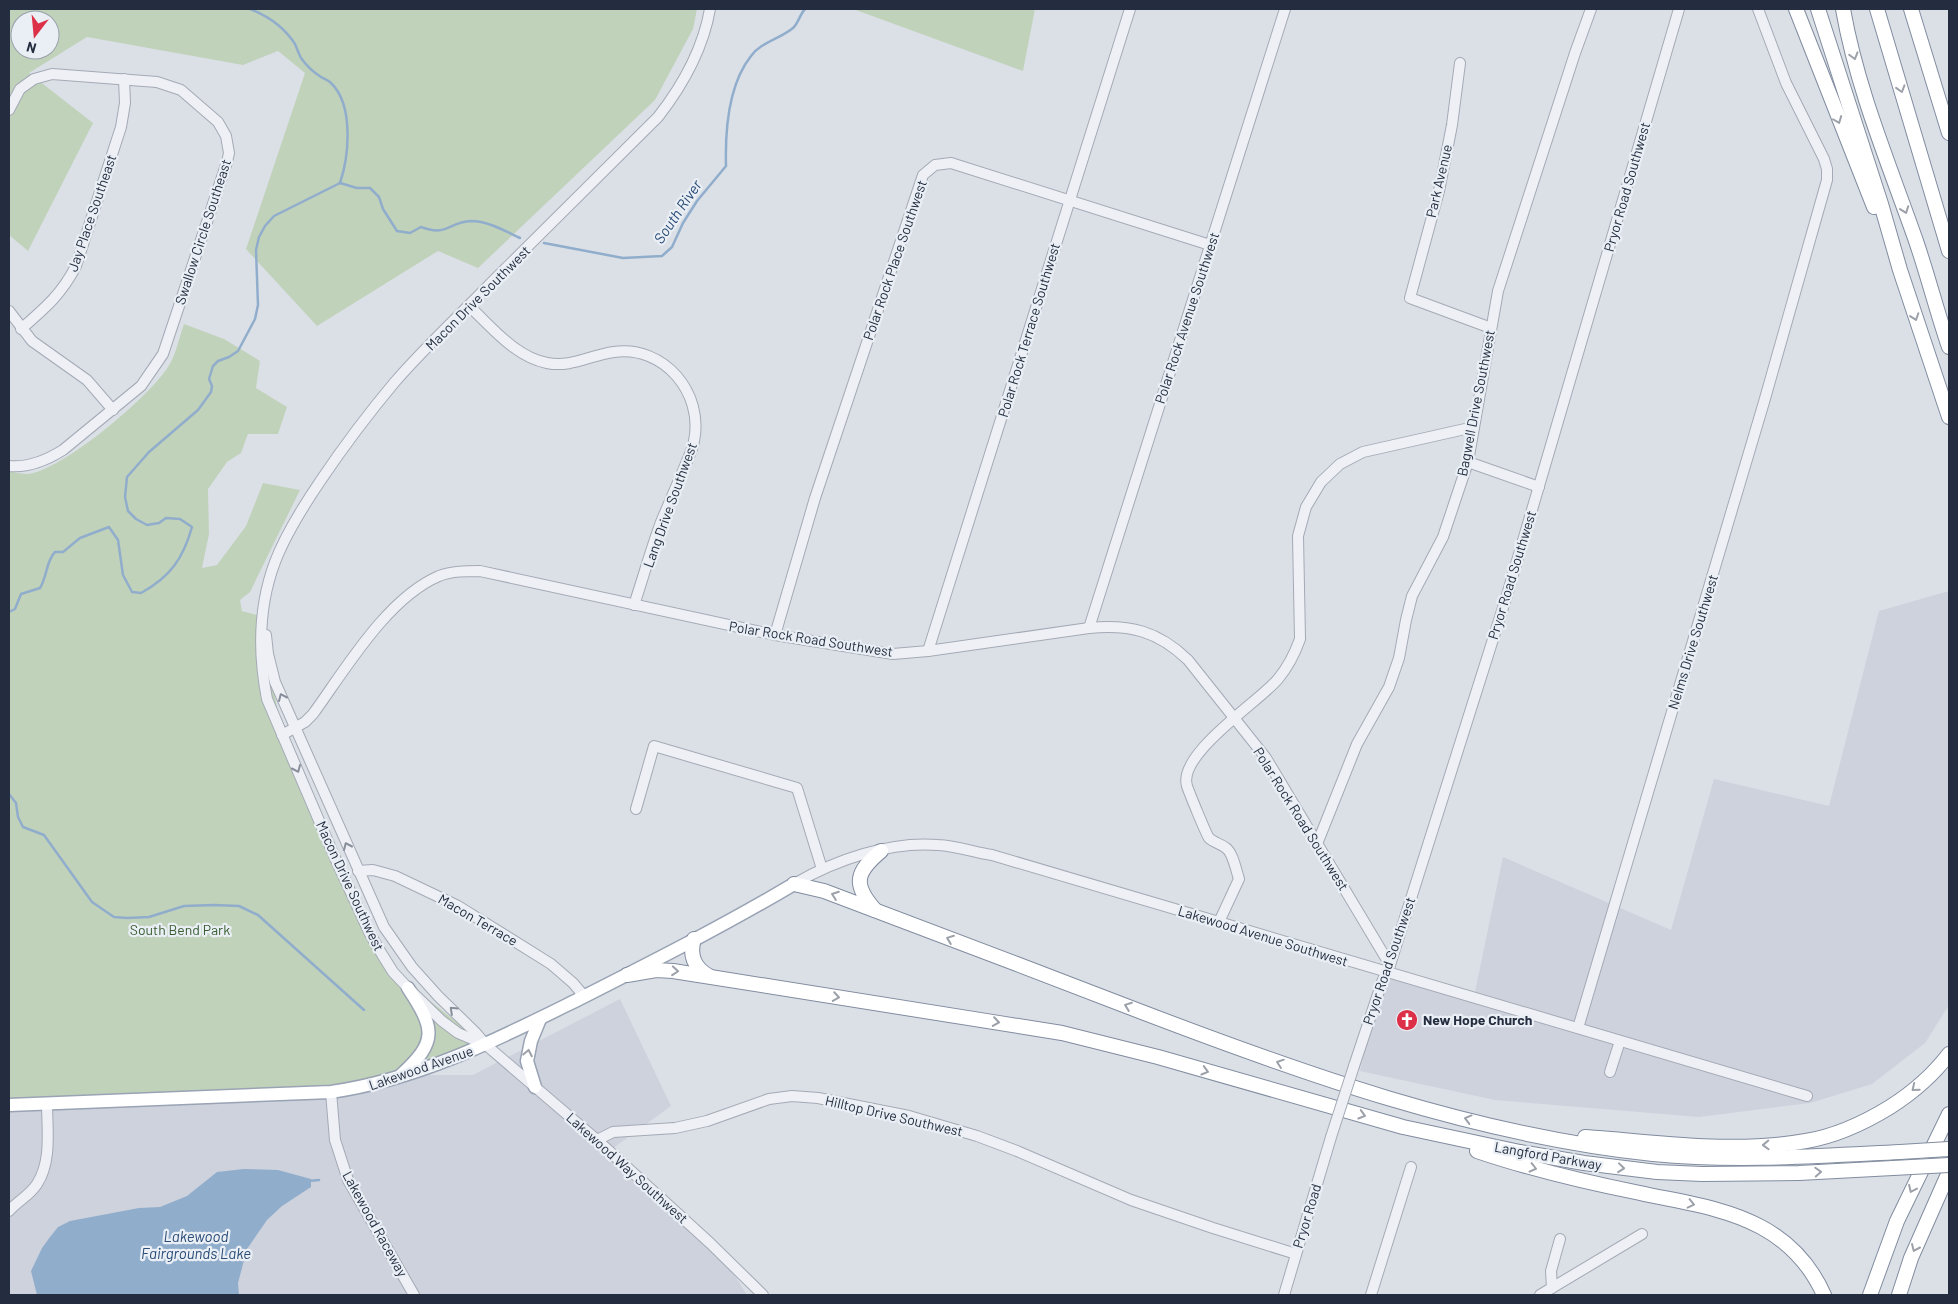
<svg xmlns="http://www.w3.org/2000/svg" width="1958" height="1304" font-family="Barlow,sans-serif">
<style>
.built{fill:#cdd2dd}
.green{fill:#c1d2bb;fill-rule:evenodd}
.water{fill:#91adcc}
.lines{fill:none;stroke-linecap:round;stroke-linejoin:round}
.stream{stroke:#91adcc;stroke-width:2.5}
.minor-casing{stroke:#a4aab5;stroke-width:12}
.major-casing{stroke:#99a3b4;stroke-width:15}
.highway-casing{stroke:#818c9f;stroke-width:16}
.minor{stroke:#eef0f5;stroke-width:10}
.major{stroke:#fff;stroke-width:12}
.highway{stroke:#fff;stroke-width:14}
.minor-bridge-casing{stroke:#a4aab5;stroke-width:12;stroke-linecap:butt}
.highway-bridge-casing{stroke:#818c9f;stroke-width:16;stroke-linecap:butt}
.minor-bridge{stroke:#eef0f5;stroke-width:10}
.highway-bridge{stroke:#fff;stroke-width:14}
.oneway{stroke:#9ca0a9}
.oneway2{stroke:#888e9a}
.labels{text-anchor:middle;stroke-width:4.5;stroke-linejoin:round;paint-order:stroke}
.street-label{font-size:14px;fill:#232d3f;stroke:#eaeff5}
.park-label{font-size:14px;fill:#375c2f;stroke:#eaeff5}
.poi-label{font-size:14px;font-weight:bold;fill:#232d3f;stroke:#eaeff5;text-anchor:start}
.water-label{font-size:15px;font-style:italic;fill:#294b77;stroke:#eaeff5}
</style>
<rect width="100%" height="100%" fill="#dbe0e7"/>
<g class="built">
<path d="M1949,591V1005L1925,1043L1872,1084L1810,1103L1699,1117L1495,1100L1360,1071L1384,966L1475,992L1503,857L1671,930L1714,779L1829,806L1879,611Z"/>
<path d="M620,999L671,1106L612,1149L713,1241L747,1295H9V1100L398,1075H473Z"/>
</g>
<g class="green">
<path d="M9,9H697L693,29L655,100L478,268L438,251L317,326L246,249L305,73L278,51L243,65L87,37L29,73L93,123L28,251L9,235ZM20,20H50V50H20Z"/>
<path d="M853,9H1035L1023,71Z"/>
<path d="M184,324L224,339L260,361L256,388L287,407L278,434H248L241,453L227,462L208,489L209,534L202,568L217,565L246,526L263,483L300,490L250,592L240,600L242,611L261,616L282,735L393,972L486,1045L331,1092L9,1111V471C14,472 22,474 28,474C63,470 149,397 168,367C176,355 179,338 184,324Z"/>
</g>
<path class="water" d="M244,1169L278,1170L311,1179V1187L282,1206L267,1220L247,1249L238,1283L239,1295H37L31,1271L42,1248L50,1237L58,1227L70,1221L139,1208L160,1207L187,1196L217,1172Z"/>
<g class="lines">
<g class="stream">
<path d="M250,9C268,16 284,27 295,44C297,49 299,54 301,58C306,65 313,72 321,77C324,79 328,80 331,83C354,105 349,156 340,183"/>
<path d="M340,183L357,188H370L379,197L383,209L397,231L410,233L421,227C448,237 448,222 471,221C488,221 505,231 520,238"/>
<path d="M544,243L623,258L662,256L672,247L683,223L697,201L726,166C725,130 728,85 751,56C761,42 780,39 793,28C798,24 800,14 805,9"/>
<path d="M9,612L15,609L21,594L40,588C47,577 46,561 55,552H63L80,538L109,527L118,540L123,575L132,592L141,593C170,577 183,559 192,527L180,519L166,518L159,523L147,525L136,519L128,511L125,497L127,477L149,452L198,410L211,392L212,386L209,379L213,366L218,361L229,357L238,351L255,319L258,305L256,250L259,237L265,226L274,216L340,183"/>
<path d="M9,794L16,803L18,817L23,827L44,835L92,902L114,917L127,918L149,917L184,906L214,905L239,906L258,915L364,1010"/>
<path d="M308,1181L319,1180"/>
</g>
<g class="minor-casing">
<g id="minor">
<path d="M1460,63L1452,125L1439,191L1410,298L1491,328"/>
<path d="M9,110L20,89L34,79L52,74L157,82L181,90L218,122L226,136L229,153L227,162L163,354L141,386L63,450C47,460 28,468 9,466"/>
<path d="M469,306C492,327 515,357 547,363C571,368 590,355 614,352C664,345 704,393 694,441C693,449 688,458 685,466C677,485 669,503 661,522C651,549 643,578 634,605"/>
<path d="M9,311L32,341L87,380L113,410"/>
<path d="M21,329C45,308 61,295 76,266L121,127L125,103L124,79"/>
<path d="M1468,462L1539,487"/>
<path d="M1089,628L1285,9"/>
<path d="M266,635L268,654L275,682L384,927L412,967L438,996L475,1032L486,1045L597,1140L710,1243L763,1295"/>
<path d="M775,635L815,498L923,175L935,165L951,163L1210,245"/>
<path d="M928,651L1130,9"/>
<path d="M282,735L305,722L313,714C345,670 387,598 439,576C452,571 466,571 480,571L775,635L893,654L928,651L1089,628C1130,624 1158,631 1188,660L1266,758L1390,965"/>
<path d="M636,809L654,746L797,788L822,869"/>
<path d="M1317,844L1357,744L1389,687L1399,658L1406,620L1412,596L1443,537L1468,462L1498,291L1575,53L1591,9"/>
<path d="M358,871L373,870L395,876L458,906L551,964L573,983L584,996"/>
<path d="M794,884C835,860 890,841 938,845C956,846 974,852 992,855L1807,1096"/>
<path d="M1219,922L1239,879C1236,870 1233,853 1226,848C1221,844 1213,842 1209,838C1206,834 1189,792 1187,786C1177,754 1260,701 1278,679C1288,667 1295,653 1300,639L1298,536L1306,507L1321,482L1340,464L1363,452L1474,427"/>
<path d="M1578,1028L1764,402L1827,180V169L1824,159L1786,83L1758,9"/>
<path d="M486,1045L458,1033L442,1021L408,988L393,972L383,956L370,934L335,858L267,699C258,653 258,607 275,562C286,533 304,505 321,480C344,446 368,414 394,383C425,347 461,314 494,280C549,226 603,171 658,117C683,85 703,49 710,9"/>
<path d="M1354,1066L1382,982L1390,965L1507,595L1679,9"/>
<path d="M1610,1072L1620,1041"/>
<path d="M331,1092L335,1140L348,1180L414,1295"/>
<path d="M597,1140L613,1132L675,1128L707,1121L769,1099L792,1096L818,1098L909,1116L977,1136L1017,1151L1131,1200L1213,1228L1296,1254"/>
<path d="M9,1211C18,1201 30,1195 37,1184C52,1161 47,1129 47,1103"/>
<path d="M1552,1288L1551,1271L1560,1239"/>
<path d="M1284,1295L1331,1137"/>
<path d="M1371,1295L1411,1167"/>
<path d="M1540,1295L1642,1234"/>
</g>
</g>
<g class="major-casing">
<g id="major">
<path d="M401,1075C438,1041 435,1029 408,988"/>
<path d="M535,1087L527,1061L531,1041L540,1019"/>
<path d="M9,1105L331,1092C422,1079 502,1037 583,997C654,961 725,925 794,884"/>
</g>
</g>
<g class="highway-casing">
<g id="highway">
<path d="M1796,9L1874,207"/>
<path d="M1818,9L1881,204L1900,270L1949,417"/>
<path d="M1843,9C1857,89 1889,164 1916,241C1928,276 1937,312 1949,347"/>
<path d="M1877,9L1949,251"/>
<path d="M1911,9L1949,133"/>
<path d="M794,884L824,891C927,930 1031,969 1134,1009C1301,1073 1473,1135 1653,1154C1735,1162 1818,1156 1900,1152"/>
<path d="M875,910C852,884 856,872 881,851"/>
<path d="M694,939C689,955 694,968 709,976"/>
<path d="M627,975L656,970L673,971L1062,1033L1158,1057L1403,1127L1520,1152L1584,1163L1657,1172L1702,1174L1799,1173L1893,1168"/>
<path d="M1585,1137C1658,1142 1733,1154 1806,1141C1836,1136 1864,1123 1890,1107C1912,1093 1933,1075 1949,1054"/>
<path d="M1477,1151C1530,1169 1585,1182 1640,1193C1680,1202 1724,1207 1761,1227C1789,1242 1811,1266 1824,1295"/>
<path d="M1870,1295L1897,1221L1949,1114"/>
<path d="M1899,1295L1911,1258L1949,1172"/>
</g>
</g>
<use href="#minor" class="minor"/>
<use href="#major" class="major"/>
<use href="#highway" class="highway"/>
<g class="minor-bridge-casing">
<path id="minor-bridge" d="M1331,1137L1354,1066"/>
</g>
<g class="highway-bridge-casing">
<g id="highway-bridge">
<path d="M1900,1152L1949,1149"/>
<path d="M1893,1168L1949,1165"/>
</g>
</g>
<use href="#minor-bridge" class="minor-bridge"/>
<use href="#highway-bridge" class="highway-bridge"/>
</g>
<defs><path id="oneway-chevron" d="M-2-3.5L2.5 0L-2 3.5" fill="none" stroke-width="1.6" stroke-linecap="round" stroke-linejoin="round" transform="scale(1.25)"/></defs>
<g class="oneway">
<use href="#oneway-chevron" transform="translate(1854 56) rotate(74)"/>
<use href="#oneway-chevron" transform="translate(1901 89) rotate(73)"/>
<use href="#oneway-chevron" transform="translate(1838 120) rotate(69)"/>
<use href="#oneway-chevron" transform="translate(1905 210) rotate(70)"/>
<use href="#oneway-chevron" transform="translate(1915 317) rotate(71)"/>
<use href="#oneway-chevron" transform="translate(835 895) rotate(-160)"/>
<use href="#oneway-chevron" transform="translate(950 939) rotate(-159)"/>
<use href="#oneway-chevron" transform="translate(675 971) rotate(5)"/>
<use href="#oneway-chevron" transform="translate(836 997) rotate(9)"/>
<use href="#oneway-chevron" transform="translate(1128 1006) rotate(-159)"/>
<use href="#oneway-chevron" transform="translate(996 1022) rotate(9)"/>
<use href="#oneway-chevron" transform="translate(528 1053) rotate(-79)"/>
<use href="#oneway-chevron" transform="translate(1280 1063) rotate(-161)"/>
<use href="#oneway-chevron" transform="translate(1205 1071) rotate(16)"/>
<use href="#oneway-chevron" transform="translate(1915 1088) rotate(141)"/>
<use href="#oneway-chevron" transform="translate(1362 1115) rotate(16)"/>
<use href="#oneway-chevron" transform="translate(1468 1119) rotate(-165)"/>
<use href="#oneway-chevron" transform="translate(1766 1145) rotate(178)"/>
<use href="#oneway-chevron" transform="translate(1533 1168) rotate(14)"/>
<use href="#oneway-chevron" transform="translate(1621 1168) rotate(6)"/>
<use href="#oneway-chevron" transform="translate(1818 1172) rotate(-3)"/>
<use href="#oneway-chevron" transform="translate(1912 1189) rotate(115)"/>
<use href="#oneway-chevron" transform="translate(1691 1204) rotate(13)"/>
<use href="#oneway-chevron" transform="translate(1915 1248) rotate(114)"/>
</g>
<g class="oneway2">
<use href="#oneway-chevron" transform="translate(282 697) rotate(-114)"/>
<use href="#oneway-chevron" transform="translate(297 769) rotate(66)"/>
<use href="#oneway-chevron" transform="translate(347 846) rotate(-114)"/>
<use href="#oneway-chevron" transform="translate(453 1010) rotate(-137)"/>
</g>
<defs>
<g id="church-disc" transform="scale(1.125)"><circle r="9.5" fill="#dc3048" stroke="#eaeff5"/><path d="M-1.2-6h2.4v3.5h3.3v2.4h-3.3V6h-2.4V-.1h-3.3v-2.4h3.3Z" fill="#fff"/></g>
</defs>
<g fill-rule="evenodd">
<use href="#church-disc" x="1407" y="1020"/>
</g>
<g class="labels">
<g class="street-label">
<text transform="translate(1439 181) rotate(-77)" y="5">Park Avenue</text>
<text transform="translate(1627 187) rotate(-74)" y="5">Pryor Road Southwest</text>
<text transform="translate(92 213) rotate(-71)" y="5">Jay Place Southeast</text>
<text transform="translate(203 232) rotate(-72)" y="5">Swallow Circle Southeast</text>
<text transform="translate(895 260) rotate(-71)" y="5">Polar Rock Place Southwest</text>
<text transform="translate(478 298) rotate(-45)" y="5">Macon Drive Southwest</text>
<text transform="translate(1187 318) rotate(-72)" y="5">Polar Rock Avenue Southwest</text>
<text transform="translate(1029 330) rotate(-73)" y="5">Polar Rock Terrace Southwest</text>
<text transform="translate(1476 403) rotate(-79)" y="5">Bagwell Drive Southwest</text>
<text transform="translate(670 505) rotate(-70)" y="5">Lang Drive Southwest</text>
<text transform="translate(1512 575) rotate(-73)" y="5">Pryor Road Southwest</text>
<text transform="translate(811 639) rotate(9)" y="5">Polar Rock Road Southwest</text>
<text transform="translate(1693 642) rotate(-73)" y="5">Nelms Drive Southwest</text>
<text transform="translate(1301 819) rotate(58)" y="5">Polar Rock Road Southwest</text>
<text transform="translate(350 886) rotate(65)" y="5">Macon Drive Southwest</text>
<text transform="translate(478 920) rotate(30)" y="5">Macon Terrace</text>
<text transform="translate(1263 936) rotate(17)" y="5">Lakewood Avenue Southwest</text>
<text transform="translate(1389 961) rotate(-71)" y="5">Pryor Road Southwest</text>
<text transform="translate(421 1068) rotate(-19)" y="5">Lakewood Avenue</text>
<text transform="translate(894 1116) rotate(13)" y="5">Hilltop Drive Southwest</text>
<text transform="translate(1548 1156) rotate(10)" y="5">Langford Parkway</text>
<text transform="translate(627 1168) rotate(42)" y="5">Lakewood Way Southwest</text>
<text transform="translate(1307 1216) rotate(-73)" y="5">Pryor Road</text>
<text transform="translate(375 1224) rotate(61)" y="5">Lakewood Raceway</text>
</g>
<g class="park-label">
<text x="180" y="935">South Bend Park</text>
</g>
<g class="poi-label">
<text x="1423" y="1025">New Hope Church</text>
</g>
<g class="water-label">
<text transform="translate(678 212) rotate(-56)" y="5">South River</text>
<text x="196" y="1242">Lakewood<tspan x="196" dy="17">Fairgrounds Lake</tspan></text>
</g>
</g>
<rect width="1958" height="1304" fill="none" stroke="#232d3f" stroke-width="20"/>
<g transform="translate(35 35) rotate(196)"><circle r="24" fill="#eaeff5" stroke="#9aa1ac"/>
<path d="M0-4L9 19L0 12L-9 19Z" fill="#dc3048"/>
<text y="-8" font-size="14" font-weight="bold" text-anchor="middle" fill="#232d3f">N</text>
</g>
</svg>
